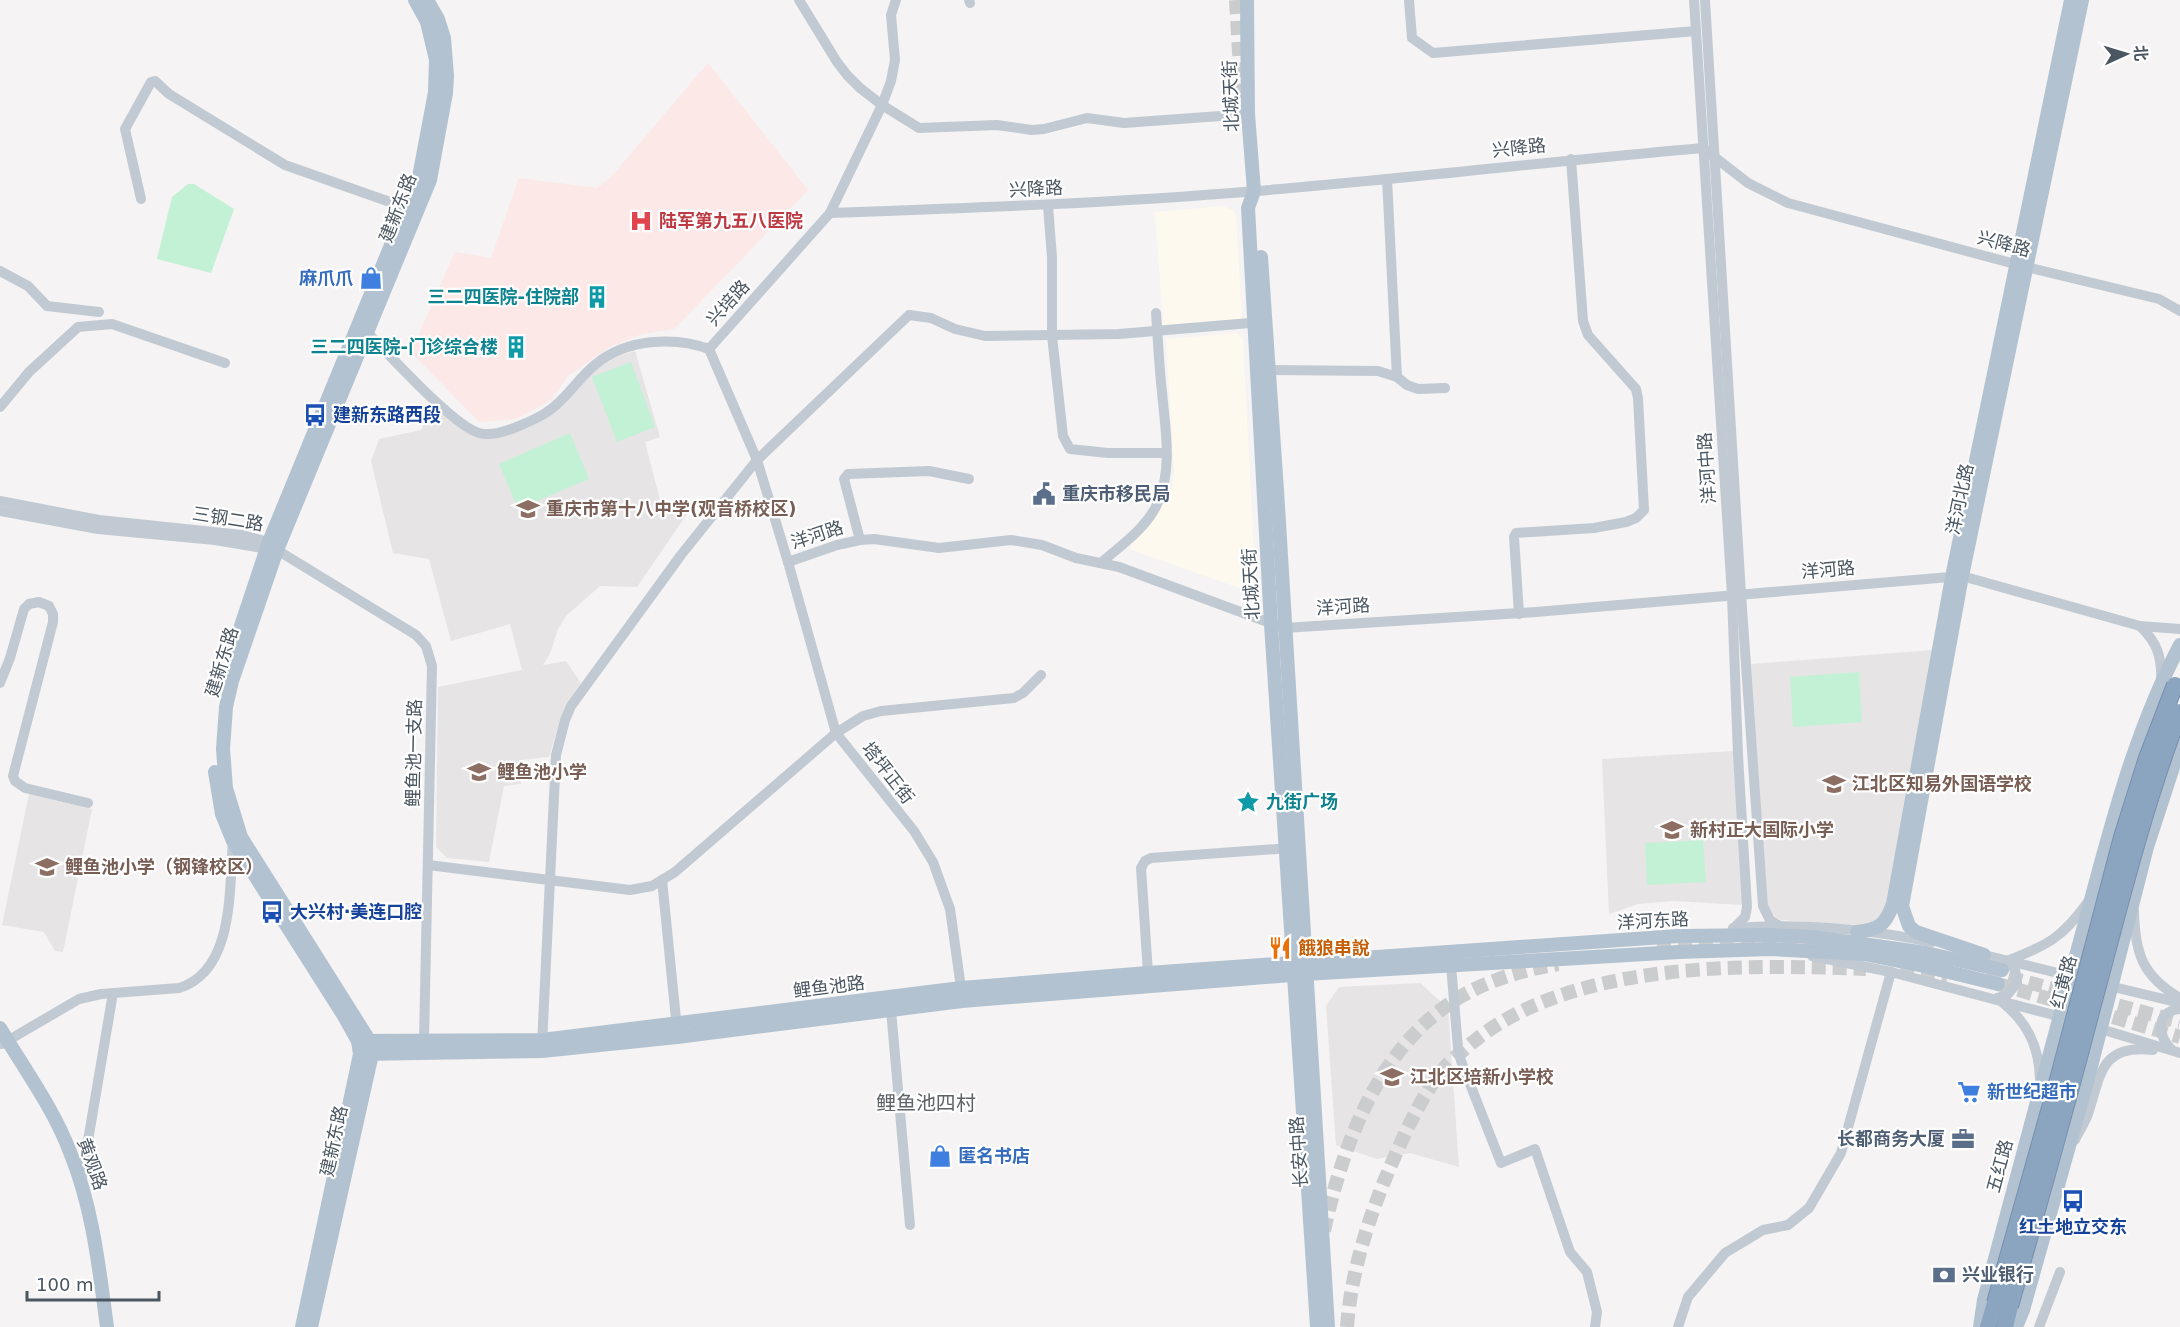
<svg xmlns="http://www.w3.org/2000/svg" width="2180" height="1327" font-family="'DejaVu Sans','Noto Sans SC',sans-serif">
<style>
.commercial{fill:#fdf9ef}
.education{fill:#e6e4e5}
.medical{fill:#fce8e6}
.green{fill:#c3f1d5}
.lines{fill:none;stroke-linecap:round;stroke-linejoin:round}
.major-tunnel{stroke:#caccce;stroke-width:14;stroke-dasharray:14 7;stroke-linecap:butt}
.highway-casing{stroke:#7690ad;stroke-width:18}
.minor{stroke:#c1cad2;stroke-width:10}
.major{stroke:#b3c2d1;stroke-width:14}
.highway{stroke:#8ba5c1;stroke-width:16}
.highway-bridge-casing{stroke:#7690ad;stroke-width:18;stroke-linecap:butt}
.highway-bridge{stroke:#8ba5c1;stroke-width:16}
.labels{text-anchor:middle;stroke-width:4.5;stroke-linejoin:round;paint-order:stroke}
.street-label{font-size:18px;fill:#4a5661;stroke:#fff}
.health-label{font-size:18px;font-weight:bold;fill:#be3a42;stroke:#fff;text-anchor:start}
.shop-label{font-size:18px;font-weight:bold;fill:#366cbe;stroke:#fff;text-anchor:start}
.culture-label{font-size:18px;font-weight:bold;fill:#0d838f;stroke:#fff;text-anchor:end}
.transit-label{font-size:18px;font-weight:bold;fill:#164399;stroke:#fff;text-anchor:start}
.service-label{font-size:18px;font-weight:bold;fill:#4e5e75;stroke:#fff;text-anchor:start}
.education-label{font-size:18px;font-weight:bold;fill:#785e54;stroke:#fff;text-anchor:start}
.food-label{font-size:18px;font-weight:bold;fill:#c56008;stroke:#fff;text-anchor:start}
.neighbourhood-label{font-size:20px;fill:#5f6368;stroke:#fff}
</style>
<rect width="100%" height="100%" fill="#f5f3f3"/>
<g class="commercial">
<path d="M1223,206L1234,211L1236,218L1242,319L1163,325L1155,212Z"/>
<path d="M1236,333L1243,338L1256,594L1129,549L1170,494L1172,485L1174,472L1166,339Z"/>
</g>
<g class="education">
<path d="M635,351L660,437L645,442L661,504L687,514L637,587L600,586L566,616L558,629L550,654L543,665L566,661L581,683L566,704L560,719L549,757L521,760V784L504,786L489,862L447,858L436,847L438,687L522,670L510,624L451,641L429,559L393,553L371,461L379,439L421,430L434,404L490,438L503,437L538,423L601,366L616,357Z"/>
<path d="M1933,650L1889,906L1882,920L1865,926L1781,920L1776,917L1768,910L1751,664Z"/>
<path d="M1733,751L1743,905L1673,901L1638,904L1609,914L1602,759Z"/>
<path d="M29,794L92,809L63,952L55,951L44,932L2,925Z"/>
<path d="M1420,983L1448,1008L1459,1167L1410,1153L1377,1159L1336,1145L1326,1006L1339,987Z"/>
</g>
<path class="medical" d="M708,63L808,190L674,329L642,334L609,347L568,376L550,401L515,419L479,422L411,352L455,252L491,258L519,178L597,188L611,177Z"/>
<g class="green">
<path d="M188,184H194L234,209L211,273L157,259L172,197Z"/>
<path d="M631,362L655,427L617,442L592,377Z"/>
<path d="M570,433L589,479L518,509L499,464Z"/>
<path d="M1859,672L1862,722L1793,727L1790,677Z"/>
<path d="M1703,840L1706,882L1647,885L1645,843Z"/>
</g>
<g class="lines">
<g class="major-tunnel">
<path d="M1236,0L1242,103"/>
<path d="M1657,947C1712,942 1766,941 1821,946"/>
<path d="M1900,972L1947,976"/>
<path d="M1988,972L2077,995"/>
<path d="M1998,984L2074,1006"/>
<path d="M2098,1000L2180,1022"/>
<path d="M2093,1011L2180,1037"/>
<path d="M1324,1231C1343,1144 1379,1045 1460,997C1491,979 1524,970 1558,964"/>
<path d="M1347,1327C1351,1272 1369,1216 1391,1165C1406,1131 1421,1096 1445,1067C1451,1060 1459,1054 1466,1048C1564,961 1742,964 1866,969"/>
</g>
<g class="highway-casing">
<g id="highway">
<path d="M1988,1327L1995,1303"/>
<path d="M2005,1327L2010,1306"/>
</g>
</g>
<g class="minor">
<path d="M799,0L837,62L847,75L860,88L882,105L919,128L997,125L1032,130L1044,129L1087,118L1124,123L1248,114"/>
<path d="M969,0L970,3"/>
<path d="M1409,0L1412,38L1433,53L1696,31"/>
<path d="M1694,0L1732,595L1738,755L1747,907L1745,917L1733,929"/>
<path d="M1705,0L1741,594L1763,906L1770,920L1780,926"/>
<path d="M1387,179L1397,377"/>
<path d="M141,199L125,129L151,82L155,81L169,94L285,165L407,208"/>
<path d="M1048,206L1052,257V336L1063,436L1070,449L1108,453H1166"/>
<path d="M830,213C972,208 1114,203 1256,191C1405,179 1553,161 1703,148L1748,183L1788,203L2026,267L2159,299L2180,311"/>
<path d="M0,271L28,286L47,306L99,312"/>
<path d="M364,329C386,351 453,426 479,433C491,436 503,432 514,428C526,423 537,419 547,412C566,400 578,378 596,364C626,339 674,336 709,349L830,213L882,105L891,81L895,60L891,15L896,0"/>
<path d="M709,349L757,460L788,562L837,545L860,540L874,539L939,548L1011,540L1042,545L1076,558L1119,567L1284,628L1536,612L1962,576L2140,626"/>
<path d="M1262,370L1378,371L1397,377L1407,385L1418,389L1445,388"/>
<path d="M0,407L29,372L78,327L112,324L225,363"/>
<path d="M0,501L99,520L242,535L269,542L277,550L416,635L426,646L432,666L424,1040"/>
<path d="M0,511L98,529L215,540L274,550"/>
<path d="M860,540L844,479L848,474L929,471L969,479"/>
<path d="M788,562L836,733L914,831L933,862L950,909L962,995"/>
<path d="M1101,563C1121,545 1148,527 1158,502C1173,468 1165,427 1162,392C1159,366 1158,339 1156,313"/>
<path d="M1519,614L1514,537L1516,533L1594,528L1626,522L1636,518L1644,510L1638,398L1636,389L1588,335L1583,321L1571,159"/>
<path d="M2161,680C2162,657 2157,642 2140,626L2180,629"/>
<path d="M0,683L10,658L24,609L29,604L39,602L49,606L53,614V622L13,776L15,781L25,788L88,803"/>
<path d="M428,865L630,890L652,886L675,872L836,733L863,716L881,711L1014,698L1023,693L1041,675"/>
<path d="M662,880L677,1029"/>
<path d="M2134,911C2135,953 2142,976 2180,998"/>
<path d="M1733,928C1799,923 1867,929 1932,942"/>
<path d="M1976,953L2078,978"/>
<path d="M1812,956L1891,972L2065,1018"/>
<path d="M1451,965L1458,1048L1461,1061L1501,1163L1535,1149L1570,1252L1587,1272L1597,1312L1595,1327"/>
<path d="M1148,973L1141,868L1145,861L1151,858L1291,848"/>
<path d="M2105,985L2180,1003"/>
<path d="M1997,998L2007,995L2017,983L2015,969L2007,961C2048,945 2062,938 2088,902"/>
<path d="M2002,1002C2027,1022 2039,1046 2040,1079"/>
<path d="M891,1010L910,1225"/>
<path d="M2094,1027L2180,1053"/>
<path d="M2,1044L79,999L101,994L179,988C235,971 229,887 233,841"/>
<path d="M542,1045L556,755L565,720L571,706L681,555L757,460L909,315L931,318L955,329L985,336L1119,334L1262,322"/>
<path d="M2172,1050C2157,1036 2155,1011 2180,1009"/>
<path d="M2075,1140C2079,1131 2085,1123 2088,1114C2101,1075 2100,1044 2153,1050"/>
<path d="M81,1182L113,993"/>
<path d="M1678,1327L1688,1297L1725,1253L1763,1230L1788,1225L1809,1208L1841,1153L1891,972"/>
<path d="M2039,1327L2060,1272"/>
</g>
<g class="major">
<path d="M1247,0L1248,114L1254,191L1248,208L1271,624L1317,1327"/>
<path d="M1261,257L1277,490L1328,1327"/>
<path d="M234,647L269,542L419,177L435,92L436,60L427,22L415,0"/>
<path d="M215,772L222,814L233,841L344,1016L358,1041L360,1054L302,1327"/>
<path d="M1857,932C1879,929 1885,926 1893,904L1952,577L2071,0"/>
<path d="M1984,955L1916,932L1909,926L1902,906L1962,576L2082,0"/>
<path d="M0,1028C23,1067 54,1109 70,1152C93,1208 99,1268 107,1327"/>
<path d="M358,1041L542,1040L961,988L1148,973L1678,936L1770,935L1813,937L1926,953L2002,970"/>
<path d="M360,1054L542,1051L677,1037L962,1001L1305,974L1679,952L1770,949L1864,954L1924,966L1998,984"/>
<path d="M311,1327L372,1054L369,1040L241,837L226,788L223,749L226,707L232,681L277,550L430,180L446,93L447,76L444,38L438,19L427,0"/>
<path d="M1980,1327L1984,1300C2016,1181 2048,1061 2080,941C2107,841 2131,738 2180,645"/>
<path d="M2016,1327L2023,1310L2087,1082L2147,847L2180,746"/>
</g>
<use href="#highway" class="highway"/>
<g class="highway-bridge-casing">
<g id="highway-bridge">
<path d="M1995,1303L2059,1076L2122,837L2147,758L2175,685"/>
<path d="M2010,1306C2038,1207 2066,1108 2092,1008C2119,908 2143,808 2180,712"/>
</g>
</g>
<use href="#highway-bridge" class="highway-bridge"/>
</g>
<defs>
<g id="hospital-bare" transform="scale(1.8)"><path d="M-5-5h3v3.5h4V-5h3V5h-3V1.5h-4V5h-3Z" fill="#e0444e" stroke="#fff" stroke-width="2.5" paint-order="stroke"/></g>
<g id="shop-bare" transform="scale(1.8)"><path d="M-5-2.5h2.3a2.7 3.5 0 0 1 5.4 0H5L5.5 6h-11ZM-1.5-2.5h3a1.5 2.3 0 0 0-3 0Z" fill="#3f7fe0" stroke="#fff" stroke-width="2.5" paint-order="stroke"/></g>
<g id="building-bare" transform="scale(1.8)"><path d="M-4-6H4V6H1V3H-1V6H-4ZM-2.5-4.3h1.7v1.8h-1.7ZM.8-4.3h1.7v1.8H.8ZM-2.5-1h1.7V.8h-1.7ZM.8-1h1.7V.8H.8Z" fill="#0f9aa8" stroke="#fff" stroke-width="2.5" paint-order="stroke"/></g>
<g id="bus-bare" transform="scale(1.8)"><path d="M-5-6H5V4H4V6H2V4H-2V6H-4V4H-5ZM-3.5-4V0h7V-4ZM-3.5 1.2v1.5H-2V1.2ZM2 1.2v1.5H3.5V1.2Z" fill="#1a4fb4" stroke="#fff" stroke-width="2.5" paint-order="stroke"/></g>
<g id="civic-bare" transform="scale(1.8)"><path d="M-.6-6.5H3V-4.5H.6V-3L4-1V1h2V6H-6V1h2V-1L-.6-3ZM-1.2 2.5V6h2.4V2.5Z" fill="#5c6f8a" stroke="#fff" stroke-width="2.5" paint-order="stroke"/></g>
<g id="school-bare" transform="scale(1.8)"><path d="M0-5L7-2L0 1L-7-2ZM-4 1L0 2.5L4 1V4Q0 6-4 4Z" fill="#8d6e63" stroke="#fff" stroke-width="2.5" paint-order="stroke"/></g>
<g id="sight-bare" transform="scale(1.8)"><path d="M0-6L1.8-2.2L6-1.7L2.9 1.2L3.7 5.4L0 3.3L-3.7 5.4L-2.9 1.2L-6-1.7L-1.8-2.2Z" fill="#0f9aa8" stroke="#fff" stroke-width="2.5" paint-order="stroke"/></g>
<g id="restaurant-bare" transform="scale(1.8)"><path d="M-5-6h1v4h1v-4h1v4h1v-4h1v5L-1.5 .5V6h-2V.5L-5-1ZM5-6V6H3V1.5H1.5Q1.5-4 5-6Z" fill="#e8710a" stroke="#fff" stroke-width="2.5" paint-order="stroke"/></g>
<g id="supermarket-bare" transform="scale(1.8)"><path d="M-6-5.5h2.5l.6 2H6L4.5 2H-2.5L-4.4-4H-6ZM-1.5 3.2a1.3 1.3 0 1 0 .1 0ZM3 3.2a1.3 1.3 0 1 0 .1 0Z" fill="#3f7fe0" stroke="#fff" stroke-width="2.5" paint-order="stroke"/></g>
<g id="office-bare" transform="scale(1.8)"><path d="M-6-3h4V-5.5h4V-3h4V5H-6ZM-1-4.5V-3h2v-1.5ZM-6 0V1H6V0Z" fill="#5c6f8a" stroke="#fff" stroke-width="2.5" paint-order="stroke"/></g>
<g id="bank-bare" transform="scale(1.8)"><path d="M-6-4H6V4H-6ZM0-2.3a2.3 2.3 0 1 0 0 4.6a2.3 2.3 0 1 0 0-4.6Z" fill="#5c6f8a" stroke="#fff" stroke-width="2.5" paint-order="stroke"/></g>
</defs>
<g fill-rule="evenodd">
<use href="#hospital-bare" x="641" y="221"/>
<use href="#shop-bare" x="371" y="278"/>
<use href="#building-bare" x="597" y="297"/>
<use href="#building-bare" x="516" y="347"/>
<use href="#bus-bare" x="315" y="415"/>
<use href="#civic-bare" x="1044" y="494"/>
<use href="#school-bare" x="528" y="509"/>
<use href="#school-bare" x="479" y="772"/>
<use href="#school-bare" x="1834" y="784"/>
<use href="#sight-bare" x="1248" y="802"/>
<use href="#school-bare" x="1672" y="830"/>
<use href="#school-bare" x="47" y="867"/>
<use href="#bus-bare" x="272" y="912"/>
<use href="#restaurant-bare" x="1280" y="948"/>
<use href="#school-bare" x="1392" y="1077"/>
<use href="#supermarket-bare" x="1969" y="1092"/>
<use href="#office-bare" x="1963" y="1139"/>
<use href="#shop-bare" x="940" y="1156"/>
<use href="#bus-bare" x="2073" y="1201"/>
<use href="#bank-bare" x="1944" y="1275"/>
</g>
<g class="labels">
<g class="street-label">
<text transform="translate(1231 96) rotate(-92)" y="6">北城天街</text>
<text transform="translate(1519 148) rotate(-6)" y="6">兴降路</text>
<text transform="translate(1036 189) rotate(-3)" y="6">兴降路</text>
<text transform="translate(398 208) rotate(-69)" y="6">建新东路</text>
<text transform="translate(2004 244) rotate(15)" y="6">兴降路</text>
<text transform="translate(728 303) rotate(-48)" y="6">兴培路</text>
<text transform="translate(1707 468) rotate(-94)" y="6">洋河中路</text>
<text transform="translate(1960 499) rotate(-78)" y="6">洋河北路</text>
<text transform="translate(228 519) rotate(9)" y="6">三钢二路</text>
<text transform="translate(817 535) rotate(-18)" y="6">洋河路</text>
<text transform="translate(1828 570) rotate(-5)" y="6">洋河路</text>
<text transform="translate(1251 584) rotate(-93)" y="6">北城天街</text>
<text transform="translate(1343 607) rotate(-4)" y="6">洋河路</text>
<text transform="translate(222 662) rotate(-73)" y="6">建新东路</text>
<text transform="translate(414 753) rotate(-89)" y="6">鲤鱼池一支路</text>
<text transform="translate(888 773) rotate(52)" y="6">塔坪正街</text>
<text transform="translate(1653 921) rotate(-3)" y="6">洋河东路</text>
<text transform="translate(2064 982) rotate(-75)" y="6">红黄路</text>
<text transform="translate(829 987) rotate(-7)" y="6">鲤鱼池路</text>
<text transform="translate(334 1141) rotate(-78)" y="6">建新东路</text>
<text transform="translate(1299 1152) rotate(-94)" y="6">长安中路</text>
<text transform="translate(92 1164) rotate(70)" y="6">黄观路</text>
<text transform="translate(2000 1166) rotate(-75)" y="6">五红路</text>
</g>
<g class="health-label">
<text x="659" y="227">陆军第九五八医院</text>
</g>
<g class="shop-label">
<text x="353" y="284" text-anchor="end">麻爪爪</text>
<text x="1987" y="1098">新世纪超市</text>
<text x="958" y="1162">匿名书店</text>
</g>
<g class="culture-label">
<text x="579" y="303">三二四医院-住院部</text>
<text x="498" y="353">三二四医院-门诊综合楼</text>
<text x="1266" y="808" text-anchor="start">九街广场</text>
</g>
<g class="transit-label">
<text x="333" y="421">建新东路西段</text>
<text x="290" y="918">大兴村‧美连口腔</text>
<text x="2073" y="1233" text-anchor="middle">红土地立交东</text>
</g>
<g class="service-label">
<text x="1062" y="500">重庆市移民局</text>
<text x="1945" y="1145" text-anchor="end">长都商务大厦</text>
<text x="1962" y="1281">兴业银行</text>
</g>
<g class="education-label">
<text x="546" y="515">重庆市第十八中学(观音桥校区)</text>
<text x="497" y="778">鲤鱼池小学</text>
<text x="1852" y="790">江北区知易外国语学校</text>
<text x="1690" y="836">新村正大国际小学</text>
<text x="65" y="873">鲤鱼池小学（钢锋校区）</text>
<text x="1410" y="1083">江北区培新小学校</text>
</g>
<g class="food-label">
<text x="1298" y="954">餓狼串說</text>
</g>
<g class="neighbourhood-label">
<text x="926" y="1110">鲤鱼池四村</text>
</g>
</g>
<g transform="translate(2126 54) rotate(86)" stroke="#ffffff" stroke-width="4.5" paint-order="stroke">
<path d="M0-4.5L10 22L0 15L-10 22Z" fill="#4a5661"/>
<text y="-9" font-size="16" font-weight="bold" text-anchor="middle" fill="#4a5661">北</text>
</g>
<path d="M27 1291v9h132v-9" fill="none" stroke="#4a5661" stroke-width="3"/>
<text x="36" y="1291" font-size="18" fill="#4a5661" stroke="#ffffff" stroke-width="4.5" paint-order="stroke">100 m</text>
</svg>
